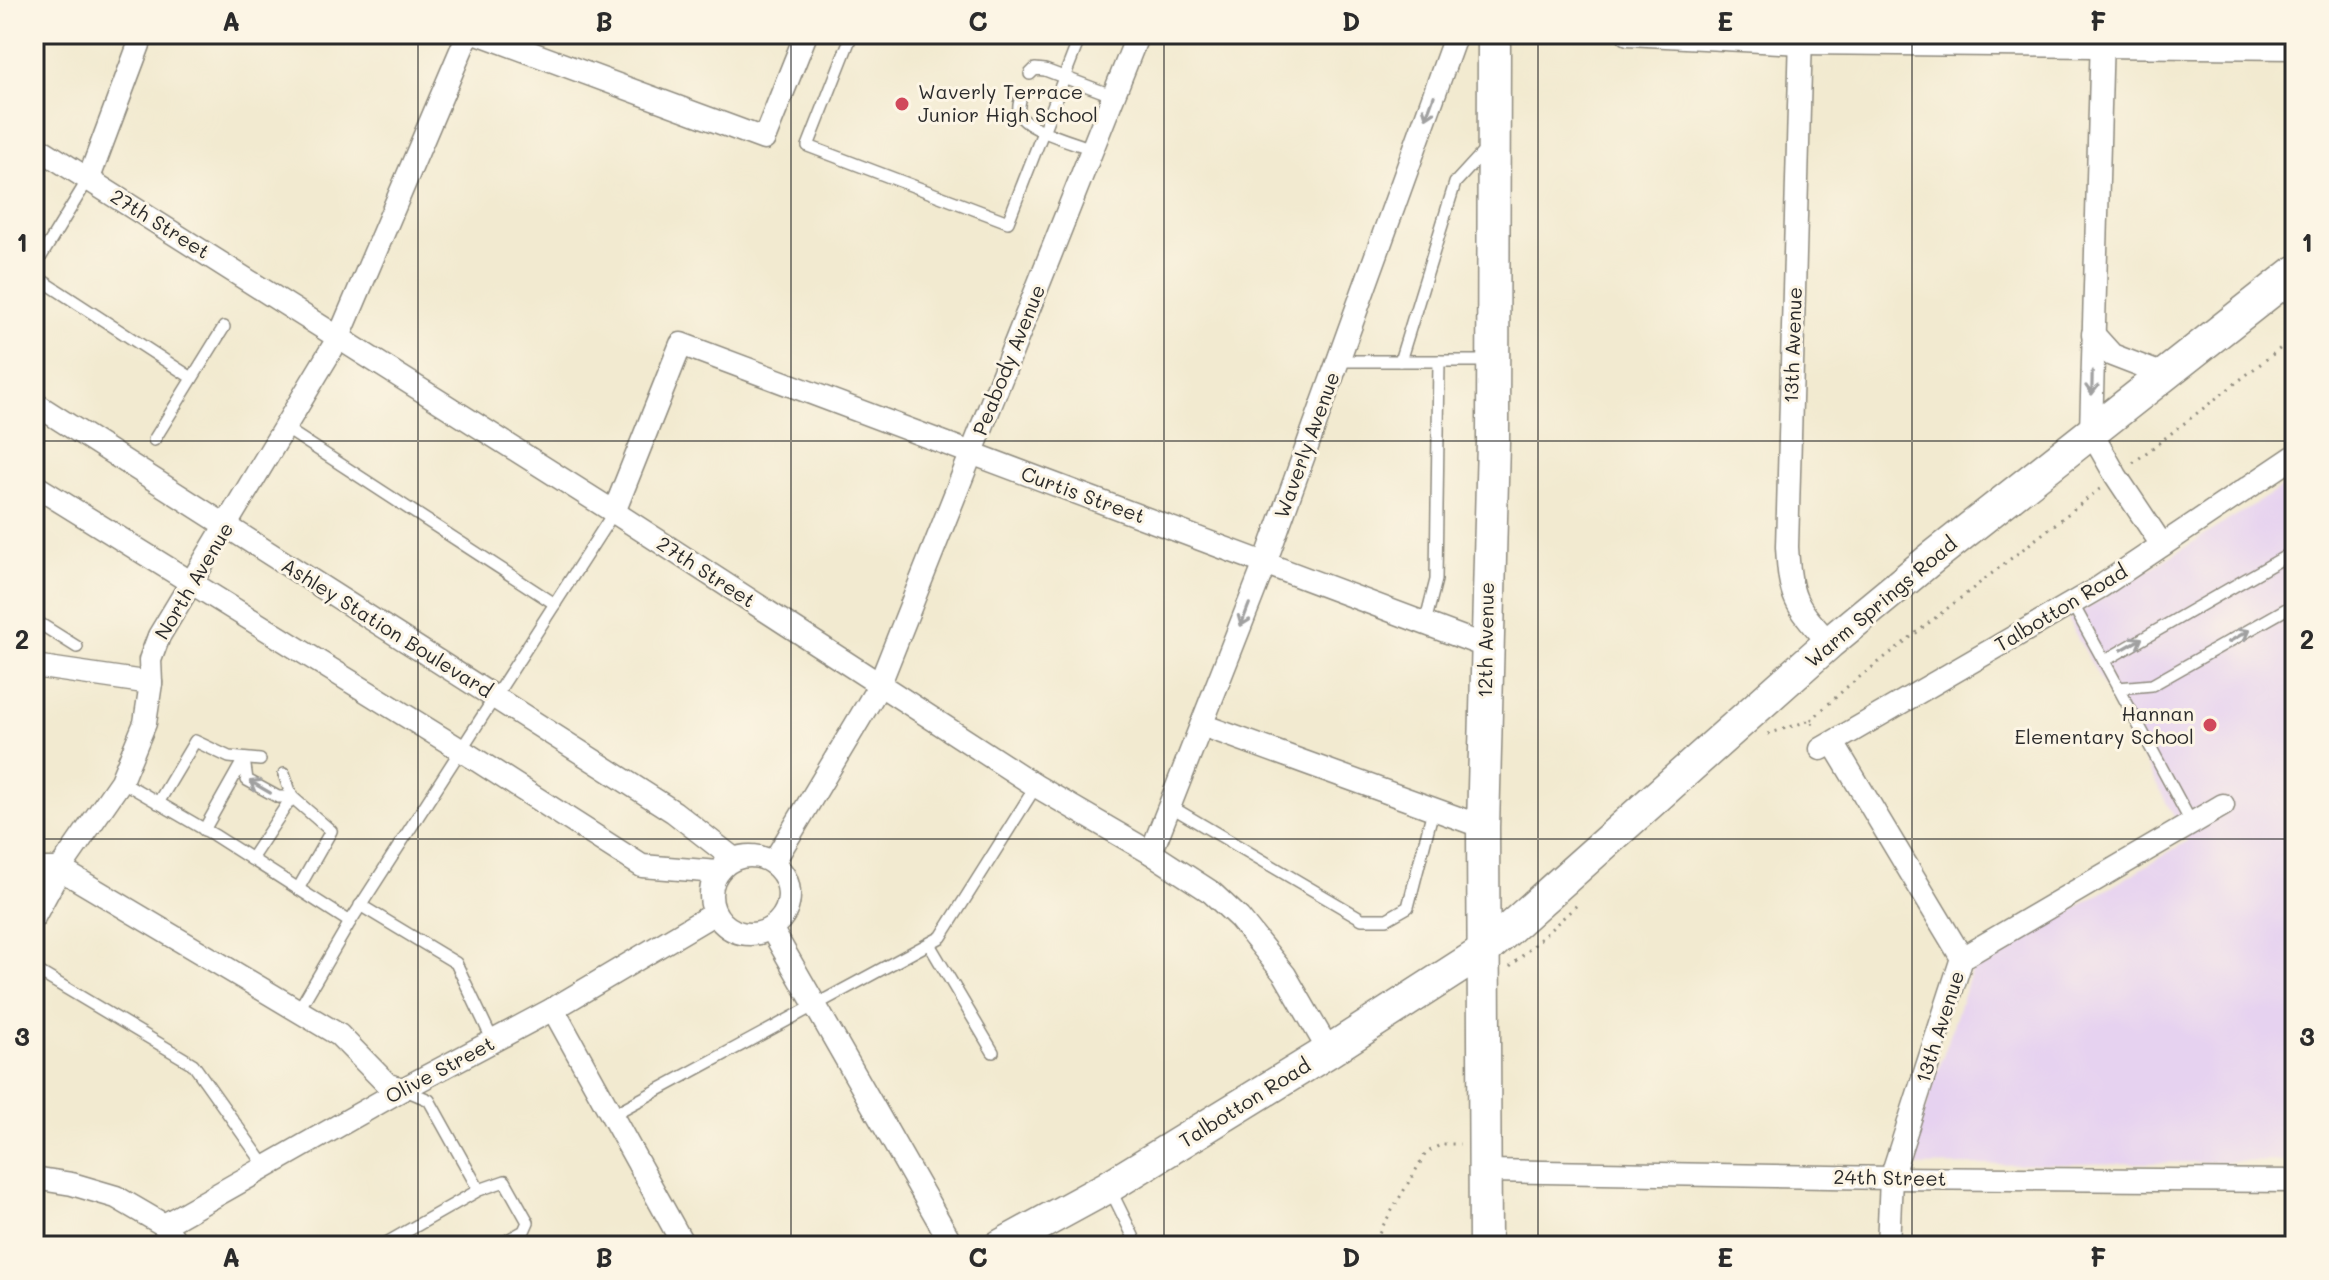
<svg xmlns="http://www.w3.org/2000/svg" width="2329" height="1280" font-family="Mali,sans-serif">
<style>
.built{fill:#e6d2f0}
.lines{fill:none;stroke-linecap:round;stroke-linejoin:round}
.lane-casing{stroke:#8e8a7e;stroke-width:14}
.street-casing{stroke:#8e8a7e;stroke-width:25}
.secondary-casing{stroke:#8e8a7e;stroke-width:35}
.path{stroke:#8e8a7e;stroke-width:3;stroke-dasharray:2 6;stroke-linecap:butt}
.lane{stroke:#fff;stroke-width:11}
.street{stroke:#fff;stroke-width:22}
.secondary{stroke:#fff;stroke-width:32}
.oneway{stroke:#a0a0a0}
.grid{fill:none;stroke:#2b2b2b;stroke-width:2;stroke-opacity:0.55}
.poi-dot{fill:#d1495b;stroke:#fcf5e5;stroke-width:3}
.labels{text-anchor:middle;stroke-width:6;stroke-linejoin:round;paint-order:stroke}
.poi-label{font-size:20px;fill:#2b2b2b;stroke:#fcf5e5;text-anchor:start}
.street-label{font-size:20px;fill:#2b2b2b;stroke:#fcf5e5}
.neatline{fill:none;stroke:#2b2b2b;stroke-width:3}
.grid-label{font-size:26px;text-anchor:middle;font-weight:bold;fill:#2b2b2b}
</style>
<rect width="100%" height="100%" fill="#fcf5e5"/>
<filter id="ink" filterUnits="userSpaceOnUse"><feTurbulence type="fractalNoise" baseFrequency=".0125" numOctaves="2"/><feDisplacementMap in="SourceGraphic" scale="16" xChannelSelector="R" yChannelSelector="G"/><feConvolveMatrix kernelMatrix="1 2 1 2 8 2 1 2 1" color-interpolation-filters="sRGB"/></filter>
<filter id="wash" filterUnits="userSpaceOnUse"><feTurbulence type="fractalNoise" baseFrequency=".006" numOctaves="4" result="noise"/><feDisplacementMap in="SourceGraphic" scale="32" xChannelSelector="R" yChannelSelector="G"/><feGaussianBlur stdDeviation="1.8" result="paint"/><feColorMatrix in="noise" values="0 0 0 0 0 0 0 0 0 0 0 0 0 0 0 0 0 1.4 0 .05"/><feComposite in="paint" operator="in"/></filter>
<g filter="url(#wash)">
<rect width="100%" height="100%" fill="#f2ead0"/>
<path class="built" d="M2295,479V1161L1906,1166L1971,972L2187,841L2068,620Z"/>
</g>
<g filter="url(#ink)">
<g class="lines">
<g class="lane-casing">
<g id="lane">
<path d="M852,34L808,146L1008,222L1081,34"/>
<path d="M1030,74L1035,69L1045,70L1114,96"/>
<path d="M1020,100C1019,104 1018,108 1019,113C1023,129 1077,143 1092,149"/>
<path d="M34,268L89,178"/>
<path d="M34,275L192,378"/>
<path d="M1338,361H1489"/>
<path d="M1400,361L1455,183L1488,147"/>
<path d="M285,428L555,604"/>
<path d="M154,440L224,327"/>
<path d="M2072,603L2104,661"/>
<path d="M34,620L77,647"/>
<path d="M1425,623L1436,580L1439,361"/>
<path d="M2118,688L2152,685L2295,604"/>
<path d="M244,759L247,780L278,797H292"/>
<path d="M284,774L292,797L331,831L298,889"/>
<path d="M121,781L214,835L350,922"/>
<path d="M158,803L195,741L229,757L260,760"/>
<path d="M1170,806L1362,919H1387L1408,907L1433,810"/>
<path d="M2192,824L2104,661L2295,551"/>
<path d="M204,830L244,759"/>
<path d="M251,859L292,797"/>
<path d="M360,905L456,963L493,1041"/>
<path d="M929,944L993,1052"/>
<path d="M34,969L193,1064L266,1167"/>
<path d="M298,1011L350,922L614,512"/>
<path d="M403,1089L429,1100L479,1190"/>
<path d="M610,1116L941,937L1036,786"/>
<path d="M1110,1189L1138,1246"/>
<path d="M381,1246L479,1190L505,1181L528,1222L524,1231L497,1246"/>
</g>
</g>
<g class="street-casing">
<g id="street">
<path d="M480,34L764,139L806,34"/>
<path d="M1628,34L1801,43L2295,48"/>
<path d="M1801,34L1787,547C1790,600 1795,604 1829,643"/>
<path d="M2102,35L2091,432L2116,476L2162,545"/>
<path d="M34,145L614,512L1036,786L1151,853L1211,892L1239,918L1285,975L1329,1051"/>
<path d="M89,178L143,34"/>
<path d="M2093,334L2112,355L2164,375"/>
<path d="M34,403L674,812L734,859"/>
<path d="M34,485L461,750L642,866L718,872"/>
<path d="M614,512L681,344L1485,646"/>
<path d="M34,666L151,683"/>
<path d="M1202,725L1483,827"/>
<path d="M1833,743L1962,958L1891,1178L1888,1246"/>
<path d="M1821,749L2100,587L2295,456"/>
<path d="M1151,853L1265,563L1456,34"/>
<circle cx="750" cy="895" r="39"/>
<path d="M773,863L879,686L1138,34"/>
<path d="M34,869H60L339,1035L388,1085L403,1089"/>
<path d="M34,917L60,869L121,781L145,723L151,683L150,660L159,636L339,337L468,34"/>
<path d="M771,928L953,1246"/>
<path d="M1962,958L2223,805"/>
<path d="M553,1009L684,1246"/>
<path d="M1486,1171L1891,1178L2295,1181"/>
<path d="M34,1178L72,1184L116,1197L164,1225L179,1246"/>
<path d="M164,1225L403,1089L553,1009L715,913"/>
</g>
</g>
<g class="secondary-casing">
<g id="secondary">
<path d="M1000,1246L1108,1187L1329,1051L1484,951L1829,643L1932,558L2295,272"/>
<path d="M1485,1246L1483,827L1493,442L1494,34"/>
</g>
</g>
<g class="path">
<path d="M2133,463L2295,337"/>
<path d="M1811,720L1847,687L2101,488"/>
<path d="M1768,734L1811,720L1815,730"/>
<path d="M1510,967L1578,904"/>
<path d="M1371,1246L1426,1153L1442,1144H1460"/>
</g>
<use href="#lane" class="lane"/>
<use href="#street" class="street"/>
<use href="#secondary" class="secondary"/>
</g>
<defs><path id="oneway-shaft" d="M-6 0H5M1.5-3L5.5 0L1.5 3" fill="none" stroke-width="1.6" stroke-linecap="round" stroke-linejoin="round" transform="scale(2)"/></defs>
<g class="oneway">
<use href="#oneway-shaft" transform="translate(1430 107) rotate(110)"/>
<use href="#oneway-shaft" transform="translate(2092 383) rotate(91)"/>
<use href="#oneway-shaft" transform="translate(1245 615) rotate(111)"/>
<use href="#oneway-shaft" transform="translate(2239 636) rotate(-30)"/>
<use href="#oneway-shaft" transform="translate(2132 644) rotate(-30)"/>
<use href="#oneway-shaft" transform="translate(260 787) rotate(-150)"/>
</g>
</g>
<path class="grid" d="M418,34V1246M791,34V1246M1164,34V1246M1538,34V1246M1912,34V1246M34,441H2295M34,839H2295"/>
<g class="poi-dot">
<circle cx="902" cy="104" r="8"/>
<circle cx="2210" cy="725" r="8"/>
</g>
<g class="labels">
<g class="poi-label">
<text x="918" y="99">Waverly Terrace<tspan x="918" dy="23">Junior High School</tspan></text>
<text x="2194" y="721" text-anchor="end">Hannan<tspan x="2194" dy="23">Elementary School</tspan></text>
</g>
<g class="street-label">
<text transform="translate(160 224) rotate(32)" y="7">27th Street</text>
<text transform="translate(1793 345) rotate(-88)" y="7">13th Avenue</text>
<text transform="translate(1009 360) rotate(-68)" y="7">Peabody Avenue</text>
<text transform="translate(1307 445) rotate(-70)" y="7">Waverly Avenue</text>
<text transform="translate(1083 495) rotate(20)" y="7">Curtis Street</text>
<text transform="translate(706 572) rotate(33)" y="7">27th Street</text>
<text transform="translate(194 581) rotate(-59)" y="7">North Avenue</text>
<text transform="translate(1881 602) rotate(-40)" y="7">Warm Springs Road</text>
<text transform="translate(2061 608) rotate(-31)" y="7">Talbotton Road</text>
<text transform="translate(387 628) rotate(32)" y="7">Ashley Station Boulevard</text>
<text transform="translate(1486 640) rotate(-89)" y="7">12th Avenue</text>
<text transform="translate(1940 1027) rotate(-72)" y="7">13th Avenue</text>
<text transform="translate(440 1070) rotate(-28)" y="7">Olive Street</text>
<text transform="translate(1245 1103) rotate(-32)" y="7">Talbotton Road</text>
<text transform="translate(1890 1178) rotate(1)" y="7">24th Street</text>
</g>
</g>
<rect width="2329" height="1280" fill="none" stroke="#fcf5e5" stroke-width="88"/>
<rect x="44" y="44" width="2241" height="1192" class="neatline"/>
<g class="grid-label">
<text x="231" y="31">A</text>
<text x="604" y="31">B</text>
<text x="978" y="31">C</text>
<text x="1351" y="31">D</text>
<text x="1725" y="31">E</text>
<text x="2098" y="31">F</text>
<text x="22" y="252">1</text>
<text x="2307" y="252">1</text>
<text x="22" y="649">2</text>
<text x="2307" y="649">2</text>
<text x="22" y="1046">3</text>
<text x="2307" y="1046">3</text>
<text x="231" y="1267">A</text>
<text x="604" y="1267">B</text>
<text x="978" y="1267">C</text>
<text x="1351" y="1267">D</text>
<text x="1725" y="1267">E</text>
<text x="2098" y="1267">F</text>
</g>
</svg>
